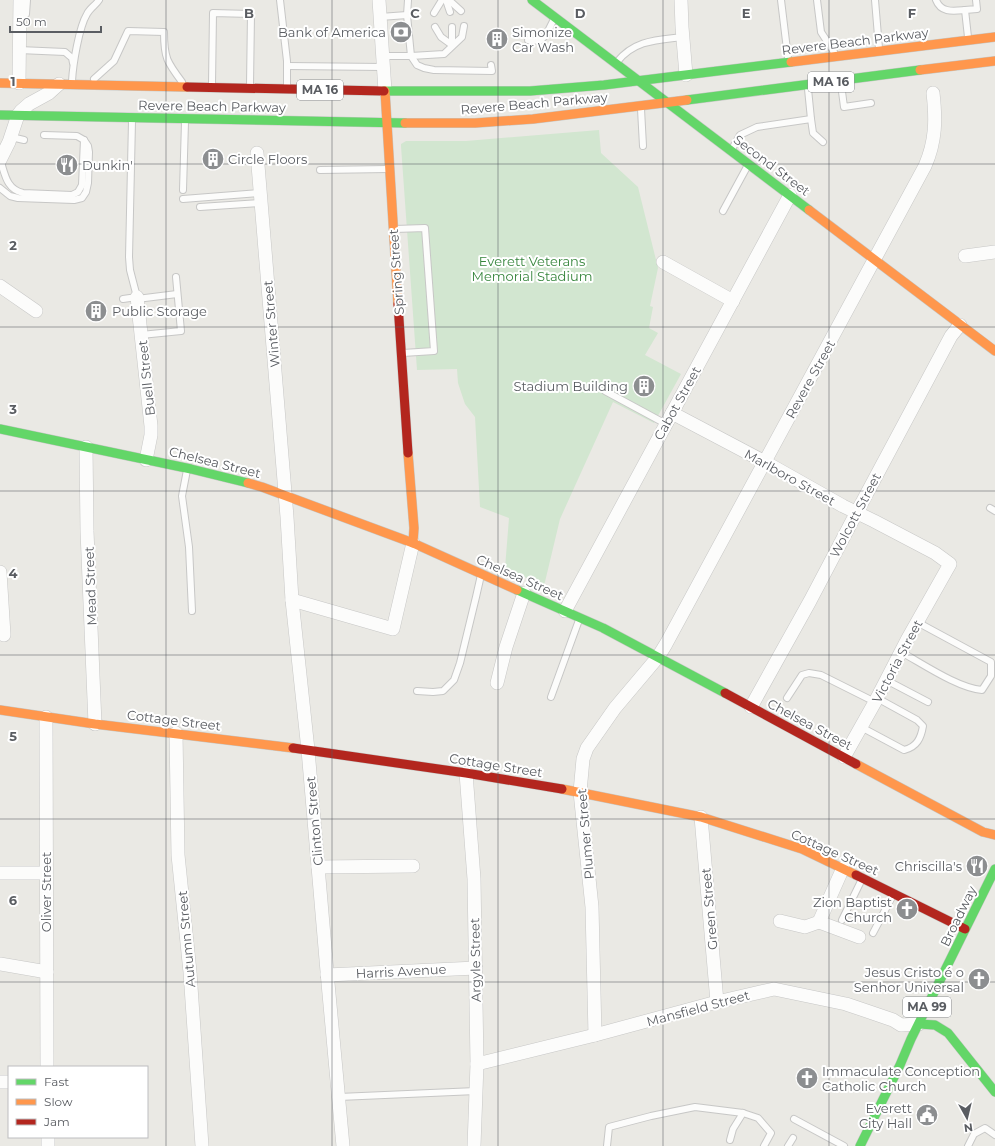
<svg xmlns="http://www.w3.org/2000/svg" width="995" height="1146" font-family="Montserrat,sans-serif">
<style>
.green{fill:#d2e6d0}
.lines{fill:none;stroke-linecap:round;stroke-linejoin:round}
.lane-casing{stroke:#c7c7c6;stroke-width:8}
.street-casing{stroke:#c7c7c6;stroke-width:14}
.fast-casing{stroke:#c5c6c4;stroke-width:10}
.slow-casing{stroke:#c5c6c4;stroke-width:10}
.jam-casing{stroke:#c5c6c4;stroke-width:10}
.lane{stroke:#fcfcfb;stroke-width:6}
.street{stroke:#fcfcfb;stroke-width:13}
.fast{stroke:#63d668;stroke-width:9}
.slow{stroke:#ff974d;stroke-width:9}
.jam{stroke:#b3261e;stroke-width:9}
.grid{fill:none;stroke:#5a5d62;stroke-width:1;stroke-opacity:0.55}
.labels{text-anchor:middle;stroke-width:4;stroke-linejoin:round;paint-order:stroke}
.shield{fill:#fff;stroke:#8c8e91;stroke-width:1}
.shield-label{font-size:12px;font-weight:bold;fill:#5a5d62}
.poi-label{font-size:13px;fill:#5a5d62;stroke:#fff;text-anchor:end}
.street-label{font-size:13px;fill:#5a5d62;stroke:#fff}
.park-label{font-size:13px;fill:#36853c;stroke:#fff}
.grid-label{font-size:13px;text-anchor:middle;font-weight:bold;fill:#5a5d62;stroke:#fff;stroke-width:4;stroke-linejoin:round;paint-order:stroke}
</style>
<rect width="100%" height="100%" fill="#eae9e4"/>
<path class="green" d="M599,130L601,153L638,187L658,268L650,306L653,307L649,328L658,333L645,355L681,374L654,423L613,402L560,519L544,586L505,568L509,518L480,507L475,417L465,404L458,383L457,369L417,370L401,146V144L406,141H466Z"/>
<g class="lines">
<g class="lane-casing">
<g id="lane">
<path d="M280,0L287,61V86"/>
<path d="M408,0L407,15L411,56L417,65L424,68L434,70L492,71L491,65"/>
<path d="M446,0L450,12"/>
<path d="M449,0L461,11"/>
<path d="M781,0L788,58"/>
<path d="M817,0L821,32L834,52"/>
<path d="M875,0L879,48"/>
<path d="M936,0C941,13 953,11 965,10"/>
<path d="M434,13L442,0"/>
<path d="M26,14L27,0"/>
<path d="M380,17L407,15"/>
<path d="M435,27L441,37L452,45"/>
<path d="M452,27V45"/>
<path d="M968,37L965,10L977,9L976,0"/>
<path d="M528,40L540,41L546,35L554,19"/>
<path d="M19,50L65,52L72,58L73,63"/>
<path d="M382,56H411L444,54L462,37L464,26"/>
<path d="M617,62C634,40 657,40 682,37"/>
<path d="M287,66L383,67"/>
<path d="M94,79L114,61L128,31L164,32C164,58 167,62 182,82"/>
<path d="M72,81C73,64 79,27 87,14C90,8 96,5 99,0"/>
<path d="M212,84L213,13L251,14L250,85"/>
<path d="M841,84L844,107L871,103"/>
<path d="M808,89L811,119"/>
<path d="M641,109L643,146"/>
<path d="M11,137L24,140"/>
<path d="M732,149L740,135L757,127L811,119L813,133L823,142"/>
<path d="M0,159C5,174 6,189 23,193L72,195L78,192L82,185L84,140"/>
<path d="M320,170L388,169"/>
<path d="M0,188L10,196L18,198L74,200L82,198L86,192L88,183L89,152L88,146L84,140L77,136L44,135"/>
<path d="M183,190L185,122"/>
<path d="M183,199L260,193"/>
<path d="M200,207L261,203"/>
<path d="M723,211L748,165"/>
<path d="M395,229L425,228L434,351L403,353"/>
<path d="M123,299L137,297L130,270L129,257L132,121"/>
<path d="M137,299L177,294"/>
<path d="M141,335L181,331L176,277"/>
<path d="M605,391L666,424"/>
<path d="M187,470L182,496L189,547L192,611"/>
<path d="M990,508L995,511"/>
<path d="M901,652C923,664 958,688 982,690L991,676V662L917,622"/>
<path d="M886,680L928,702"/>
<path d="M417,691L433,692L443,691L454,680L460,663L476,597L481,575"/>
<path d="M551,697L579,620"/>
<path d="M787,698L802,675L809,673L821,675L875,702"/>
<path d="M861,727L904,750C917,747 921,738 923,726L917,720L877,698"/>
<path d="M842,920L862,879"/>
<path d="M873,933L893,895"/>
<path d="M339,1097L476,1091"/>
<path d="M794,1119L844,1146"/>
<path d="M730,1140L733,1129L743,1113"/>
<path d="M607,1146L609,1127L651,1116L695,1107L743,1113L758,1118L771,1133L764,1146"/>
<path d="M788,1146L793,1138"/>
<path d="M968,1146L974,1134L985,1128L995,1135"/>
</g>
</g>
<g class="street-casing">
<g id="street">
<path d="M379,0L385,91"/>
<path d="M681,0L682,27L686,75"/>
<path d="M19,83L20,0"/>
<path d="M257,153L287,517L292,600L308,750L328,983L343,1146"/>
<path d="M0,160L9,142L18,115L21,111L29,104L49,93L59,84"/>
<path d="M965,256L995,252"/>
<path d="M663,262L733,301"/>
<path d="M0,286L36,311"/>
<path d="M137,297L151,426V435L146,460"/>
<path d="M672,413L765,462L843,506L874,521L935,553L950,564L907,640L875,702L844,757"/>
<path d="M86,447L87,531L95,724"/>
<path d="M0,572L4,635"/>
<path d="M292,600L393,629L413,543"/>
<path d="M565,611L790,195"/>
<path d="M497,683L506,647L524,593"/>
<path d="M751,707L810,601L850,525L951,336L960,325"/>
<path d="M46,717L47,1067"/>
<path d="M176,733L178,855L190,972L202,1146"/>
<path d="M466,773L474,879L477,1064L474,1146"/>
<path d="M701,817L717,1002"/>
<path d="M318,867L413,866"/>
<path d="M843,868L819,922L859,937"/>
<path d="M0,873H46"/>
<path d="M780,921L805,927L819,922"/>
<path d="M0,964L47,972"/>
<path d="M327,975L476,968"/>
<path d="M595,1035L592,907L580,792L583,759L587,748L615,708L658,657L666,644L925,166C936,141 936,119 933,93"/>
<path d="M477,1064L595,1035L717,1002L774,989L846,1004L893,1020L901,1025L919,1024"/>
<path d="M0,1082H9"/>
<path d="M48,1137V1146"/>
</g>
</g>
<g class="fast-casing">
<g id="fast">
<path d="M532,0L809,210"/>
<path d="M384,91H530L604,85L791,62"/>
<path d="M687,100L920,70"/>
<path d="M0,115L405,123"/>
<path d="M0,429L191,469L248,483"/>
<path d="M517,590L603,628L725,693"/>
<path d="M919,1024L935,1025L948,1033L995,1092"/>
<path d="M860,1146L900,1065L911,1039L995,869"/>
</g>
</g>
<g class="slow-casing">
<g id="slow">
<path d="M791,62L995,37"/>
<path d="M920,70L995,61"/>
<path d="M0,83L187,87"/>
<path d="M385,91L398,304"/>
<path d="M405,123H475L533,119L687,100"/>
<path d="M809,210L995,351"/>
<path d="M408,453L414,528L413,543"/>
<path d="M248,483L262,487L413,543L517,590"/>
<path d="M0,710L95,724L293,748"/>
<path d="M856,764L983,832L995,835"/>
<path d="M562,789L701,817L802,849L856,875"/>
</g>
</g>
<g class="jam-casing">
<g id="jam">
<path d="M187,87L384,91"/>
<path d="M398,304L408,453"/>
<path d="M725,693L856,764"/>
<path d="M293,748L466,773L562,789"/>
<path d="M856,875L965,929"/>
</g>
</g>
<use href="#lane" class="lane"/>
<use href="#street" class="street"/>
<use href="#fast" class="fast"/>
<use href="#slow" class="slow"/>
<use href="#jam" class="jam"/>
</g>
<path class="grid" d="M166,0V1146M332,0V1146M498,0V1146M663,0V1146M829,0V1146M0,164H995M0,327H995M0,491H995M0,655H995M0,819H995M0,982H995"/>
<defs>
<g id="bank-disc" transform="scale(1.15)"><circle r="9.5" fill="#8c8e90" stroke="#fff"/><path d="M-6-4H6V4H-6ZM0-2.3a2.3 2.3 0 1 0 0 4.6a2.3 2.3 0 1 0 0-4.6Z" fill="#fff"/></g>
<g id="building-disc" transform="scale(1.15)"><circle r="9.5" fill="#8c8e90" stroke="#fff"/><path d="M-4-6H4V6H1V3H-1V6H-4ZM-2.5-4.3h1.7v1.8h-1.7ZM.8-4.3h1.7v1.8H.8ZM-2.5-1h1.7V.8h-1.7ZM.8-1h1.7V.8H.8Z" fill="#fff"/></g>
<g id="restaurant-disc" transform="scale(1.15)"><circle r="9.5" fill="#8c8e90" stroke="#fff"/><path d="M-5-6h1v4h1v-4h1v4h1v-4h1v5L-1.5 .5V6h-2V.5L-5-1ZM5-6V6H3V1.5H1.5Q1.5-4 5-6Z" fill="#fff"/></g>
<g id="church-disc" transform="scale(1.15)"><circle r="9.5" fill="#8c8e90" stroke="#fff"/><path d="M-1.2-6h2.4v3.5h3.3v2.4h-3.3V6h-2.4V-.1h-3.3v-2.4h3.3Z" fill="#fff"/></g>
<g id="civic-disc" transform="scale(1.15)"><circle r="9.5" fill="#8c8e90" stroke="#fff"/><path d="M-.6-6.5H3V-4.5H.6V-3L4-1V1h2V6H-6V1h2V-1L-.6-3ZM-1.2 2.5V6h2.4V2.5Z" fill="#fff"/></g>
</defs>
<g fill-rule="evenodd">
<use href="#bank-disc" x="401" y="32"/>
<use href="#building-disc" x="497" y="39"/>
<use href="#building-disc" x="213" y="159"/>
<use href="#restaurant-disc" x="67" y="165"/>
<use href="#building-disc" x="96" y="311"/>
<use href="#building-disc" x="644" y="386"/>
<use href="#restaurant-disc" x="977" y="866"/>
<use href="#church-disc" x="907" y="909"/>
<use href="#church-disc" x="979" y="979"/>
<use href="#church-disc" x="807" y="1078"/>
<use href="#civic-disc" x="927" y="1115"/>
</g>
<g class="labels">
<g class="shield">
<rect x="808" y="72" width="46" height="20" rx="3"/>
<rect x="297" y="80" width="46" height="20" rx="3"/>
<rect x="903" y="997" width="48" height="20" rx="3"/>
</g>
<g class="shield-label">
<text x="831" y="86">MA 16</text>
<text x="320" y="94">MA 16</text>
<text x="927" y="1011">MA 99</text>
</g>
<g class="poi-label">
<text x="386" y="37">Bank of America</text>
<text x="512" y="37" text-anchor="start">Simonize<tspan x="512" dy="15">Car Wash</tspan></text>
<text x="228" y="164" text-anchor="start">Circle Floors</text>
<text x="82" y="170" text-anchor="start">Dunkin'</text>
<text x="112" y="316" text-anchor="start">Public Storage</text>
<text x="628" y="391">Stadium Building</text>
<text x="962" y="871">Chriscilla's</text>
<text x="892" y="907">Zion Baptist<tspan x="892" dy="15">Church</tspan></text>
<text x="964" y="977">Jesus Cristo é o<tspan x="964" dy="15">Senhor Universal</tspan></text>
<text x="822" y="1076" text-anchor="start">Immaculate Conception<tspan x="822" dy="15">Catholic Church</tspan></text>
<text x="912" y="1113">Everett<tspan x="912" dy="15">City Hall</tspan></text>
</g>
<g class="street-label">
<text transform="translate(855 41) rotate(-7)" y="5">Revere Beach Parkway</text>
<text transform="translate(534 103) rotate(-5)" y="5">Revere Beach Parkway</text>
<text transform="translate(212 106) rotate(1)" y="5">Revere Beach Parkway</text>
<text transform="translate(772 165) rotate(37)" y="5">Second Street</text>
<text transform="translate(396 272) rotate(-94)" y="5">Spring Street</text>
<text transform="translate(271 324) rotate(-95)" y="5">Winter Street</text>
<text transform="translate(146 378) rotate(-96)" y="5">Buell Street</text>
<text transform="translate(810 379) rotate(-61)" y="5">Revere Street</text>
<text transform="translate(677 403) rotate(-61)" y="5">Cabot Street</text>
<text transform="translate(215 462) rotate(14)" y="5">Chelsea Street</text>
<text transform="translate(790 477) rotate(29)" y="5">Marlboro Street</text>
<text transform="translate(855 515) rotate(-62)" y="5">Wolcott Street</text>
<text transform="translate(520 577) rotate(24)" y="5">Chelsea Street</text>
<text transform="translate(90 586) rotate(-92)" y="5">Mead Street</text>
<text transform="translate(897 661) rotate(-62)" y="5">Victoria Street</text>
<text transform="translate(174 720) rotate(7)" y="5">Cottage Street</text>
<text transform="translate(810 724) rotate(28)" y="5">Chelsea Street</text>
<text transform="translate(496 765) rotate(9)" y="5">Cottage Street</text>
<text transform="translate(314 821) rotate(-95)" y="5">Clinton Street</text>
<text transform="translate(585 834) rotate(-95)" y="5">Plumer Street</text>
<text transform="translate(835 852) rotate(24)" y="5">Cottage Street</text>
<text transform="translate(46 892) rotate(-90)" y="5">Oliver Street</text>
<text transform="translate(709 909) rotate(-95)" y="5">Green Street</text>
<text transform="translate(958 916) rotate(-64)" y="5">Broadway</text>
<text transform="translate(186 939) rotate(-95)" y="5">Autumn Street</text>
<text transform="translate(475 960) rotate(-91)" y="5">Argyle Street</text>
<text transform="translate(401 971) rotate(-3)" y="5">Harris Avenue</text>
<text transform="translate(698 1008) rotate(-15)" y="5">Mansfield Street</text>
</g>
<g class="park-label">
<text x="532" y="266">Everett Veterans<tspan x="532" dy="15">Memorial Stadium</tspan></text>
</g>
</g>
<g class="grid-label">
<text x="249" y="18">B</text>
<text x="415" y="18">C</text>
<text x="580" y="18">D</text>
<text x="746" y="18">E</text>
<text x="912" y="18">F</text>
<text x="13" y="86">1</text>
<text x="13" y="250">2</text>
<text x="13" y="414">3</text>
<text x="13" y="578">4</text>
<text x="13" y="741">5</text>
<text x="13" y="905">6</text>
</g>
<rect x="8" y="1066" width="140" height="72" fill="#ffffff" stroke="#bdbec0"/>
<rect x="16" y="1079" width="20" height="6" fill="#63d668" stroke="#bdbec0"/>
<text x="44" y="1086" font-size="12" fill="#5a5d62">Fast</text>
<rect x="16" y="1099" width="20" height="6" fill="#ff974d" stroke="#bdbec0"/>
<text x="44" y="1106" font-size="12" fill="#5a5d62">Slow</text>
<rect x="16" y="1119" width="20" height="6" fill="#b3261e" stroke="#bdbec0"/>
<text x="44" y="1126" font-size="12" fill="#5a5d62">Jam</text>
<g transform="translate(967 1118) rotate(172)" stroke="#ffffff" stroke-width="3" paint-order="stroke">
<path d="M0-3L7 15L0 10L-7 15Z" fill="#5a5d62"/>
<text y="-6" font-size="11" font-weight="bold" text-anchor="middle" fill="#5a5d62">N</text>
</g>
<path d="M10 26v6h91v-6" fill="none" stroke="#5a5d62" stroke-width="2"/>
<text x="16" y="26" font-size="12" fill="#5a5d62" stroke="#ffffff" stroke-width="3" paint-order="stroke">50 m</text>
</svg>
